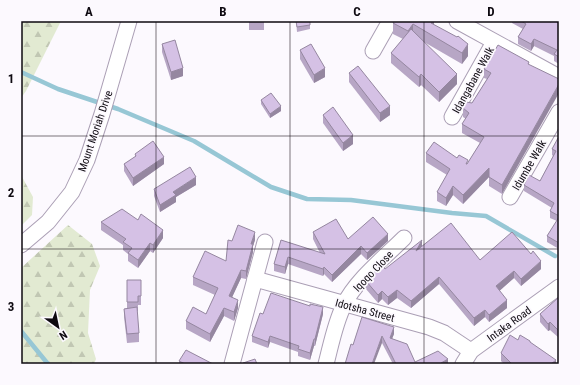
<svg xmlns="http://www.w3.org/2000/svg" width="580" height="385" font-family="'Roboto Condensed',sans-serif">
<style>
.forest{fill:url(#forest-firs)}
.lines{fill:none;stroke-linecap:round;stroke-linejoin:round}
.stream{stroke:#97c7d5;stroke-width:4.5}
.minor-casing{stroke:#ab9fb5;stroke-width:17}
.minor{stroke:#fff;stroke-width:15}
.wall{fill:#b7a6c5}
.shaded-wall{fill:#9587a0}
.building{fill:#d5c1e5;stroke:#9587a0}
.grid{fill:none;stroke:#0e0a11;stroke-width:1;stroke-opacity:0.55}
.labels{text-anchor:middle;stroke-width:3.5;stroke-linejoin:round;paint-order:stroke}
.street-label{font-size:11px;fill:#0e0a11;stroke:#fcf9fe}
.neatline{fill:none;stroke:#0e0a11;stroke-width:1.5}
.grid-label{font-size:13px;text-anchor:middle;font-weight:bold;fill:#0e0a11}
</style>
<defs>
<pattern id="forest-firs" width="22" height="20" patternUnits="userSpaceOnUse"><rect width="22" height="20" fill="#e2ead2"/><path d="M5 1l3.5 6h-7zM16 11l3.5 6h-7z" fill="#c1c7b3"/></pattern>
</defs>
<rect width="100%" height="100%" fill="#fcf9fe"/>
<g class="forest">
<path d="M21,21H61L26,91L21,98Z"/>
<path d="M21,175L33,197L32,215L21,226Z"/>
<path d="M68,225L92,244L100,266L90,290L88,333L96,359L94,364H21V268Z"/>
</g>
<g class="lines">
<g class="stream">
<path d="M21,72L58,89L118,109L194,141L271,187L307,199L351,200L452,213L486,216L555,256"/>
<path d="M21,331L48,364"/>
</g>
<g class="minor-casing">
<g id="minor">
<path d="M457,21L559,77"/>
<path d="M373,51L390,21"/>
<path d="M452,117L494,42"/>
<path d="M510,197L559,112"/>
<path d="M21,245L48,222L72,192L87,160L102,114L129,21"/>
<path d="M255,279L429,327L444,333L471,351"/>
<path d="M232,364L265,242"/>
<path d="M326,364C331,345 335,323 344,305C355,281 385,257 404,238"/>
<path d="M463,364L471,351L559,287"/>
</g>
</g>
<use href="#minor" class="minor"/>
</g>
<g class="wall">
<rect x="249" y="21" width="15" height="9"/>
<path d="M296,21H310V29L297,32Z"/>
<path d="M434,21V25L468,56L462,64L424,42L457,84L439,102L421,85L419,87L391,63V53L403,39L393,34V23Z"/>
<path d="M512,21H549L551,22L559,21V64L554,61V56L534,46L531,51L518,44V37L523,29L512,23Z"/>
<path d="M162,44L183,76L171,80L162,52Z"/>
<path d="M300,50L325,77L314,83L300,59Z"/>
<path d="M529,62L502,194L489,186V177L463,204L453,195L446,206L437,201V192L447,175L426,162V153L457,158L468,163L480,143L462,133V124L466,119L463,117V108L472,103L487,79L484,78V69Z"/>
<path d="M349,73L390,115L380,122L349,82Z"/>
<path d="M261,100L281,111L270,118L261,104Z"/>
<path d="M323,115L353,144L343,151L323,123Z"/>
<path d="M559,139V249L547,242V236L557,221L550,218V211L552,208L524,191V185L540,181L553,156L552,155V149Z"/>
<path d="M135,154L164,164L133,186L124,171V164L135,157Z"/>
<path d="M196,185L176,197V202L160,212L154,196V189Z"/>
<path d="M101,222L163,238L153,253L150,251L138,268L128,261V254L123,250V245L101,230Z"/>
<path d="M313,232L348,239L388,241L367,260L361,254L332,282L324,274L323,276L288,264L285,274L274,271V264L281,240L320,253L313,239Z"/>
<path d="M255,240L253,246V252L246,279L241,278L232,297L238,308L234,321L224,316L210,342L186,329V321L206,314L215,295L193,285V277L226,261L232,241Z"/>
<path d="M422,247L480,260L541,269L521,286L514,278L499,291L507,308L489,322L485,317L474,326L439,284L411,308L397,298L388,305L382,299L378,303L366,289V281Z"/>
<path d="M127,280H141V305H138V311H137L139,333V342L127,343L124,317V309L127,308Z"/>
<path d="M559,297V338L550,330L548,331L540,322V314Z"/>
<path d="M263,314H323L315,346H314L310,360L298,356V352L270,342L268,348L252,342V336Z"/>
<path d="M394,334L392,338L415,362L448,364H393L382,343L353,345Z"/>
<path d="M518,340L530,342L556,364H504L501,361V353Z"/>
<path d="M179,361L213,364H179Z"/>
</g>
<g class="shaded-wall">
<path d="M432,21H434V27L431,23Z"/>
<path d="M413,24V35L408,42V31Z"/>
<path d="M534,39V46L531,51V44Z"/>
<path d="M468,44V56L462,64V53Z"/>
<path d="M183,68V76L171,80V72Z"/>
<path d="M325,68V77L314,83V75Z"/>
<path d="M421,74V85L419,87V77Z"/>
<path d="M457,74V84L439,102V92Z"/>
<path d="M559,84V93L502,194V185Z"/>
<path d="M281,106V111L270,118V114Z"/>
<path d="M390,106V115L380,122V113Z"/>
<path d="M353,135V144L343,151V143Z"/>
<path d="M164,157V164L133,186V178Z"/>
<path d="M489,168V177L463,204V195Z"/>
<path d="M196,177V185L176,197V202L160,212V205L173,192Z"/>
<path d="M453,186V195L446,206V198Z"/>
<path d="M163,230V238L153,253V245Z"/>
<path d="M255,232V240L253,246V252L246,279V271L251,244Z"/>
<path d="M388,234V241L367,260V253Z"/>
<path d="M422,240V248L416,251Z"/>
<path d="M150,243V251L138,268V260Z"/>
<path d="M361,246V254L332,282V275Z"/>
<path d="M288,257V264L285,274V267Z"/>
<path d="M541,261V269L521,286V279Z"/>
<path d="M324,267V274L323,276V269Z"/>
<path d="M241,270V278L229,304V296Z"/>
<path d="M514,271V278L496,294V286Z"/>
<path d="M439,277V284L411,308V301Z"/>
<path d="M397,290V298L388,305V297Z"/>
<path d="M382,291V299L378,303V295Z"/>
<path d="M238,300V308L234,321V312Z"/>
<path d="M507,300V308L489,322V315Z"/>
<path d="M323,307V314L315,346V339Z"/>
<path d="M224,308V316L210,342V334Z"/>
<path d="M485,310V317L474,326V318Z"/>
<path d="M550,322V330L548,331V324Z"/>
<path d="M394,327V334L390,344V338Z"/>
<path d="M270,336V342L268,348V342Z"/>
<path d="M382,336V343L374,364H372Z"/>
<path d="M314,339V346L310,360V353Z"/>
<path d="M448,359V364H441V363Z"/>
<path d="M556,360V364H551Z"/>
</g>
<g class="building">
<path d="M296,21H310V25L297,27Z"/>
<path d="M394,21H432L431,23L457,37L458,36L468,44L462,53L413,24L408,31L393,23Z"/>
<path d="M521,21H549L551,22L552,21H559V57L554,54L557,50L534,39L531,44L518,37L526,24Z"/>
<path d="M411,29L457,74L439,92L421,74L419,77L391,53Z"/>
<path d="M175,40L183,68L171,72L162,44Z"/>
<path d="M311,44L325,68L314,75L300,50Z"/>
<path d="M498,45L529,62L528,64L559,79V84L502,185L489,177V168L463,195L453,186L446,198L437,192L450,169L426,153L434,142L457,158L459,155L468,160L466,164H467L484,137L462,124L469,113L463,108L466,102L472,103L491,73L484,69Z"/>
<path d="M358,66L390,106L380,113L349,73Z"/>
<path d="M271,93L281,106L270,114L261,100Z"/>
<path d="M333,107L353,135L343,143L323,115Z"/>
<path d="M558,138L559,139V216L550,211L554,203L524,185L529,175L540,181L556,151L552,149Z"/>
<path d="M153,141L164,157L133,178L124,164L136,156L135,154Z"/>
<path d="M190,167L196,177L173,192L176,195L160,205L154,189Z"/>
<path d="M122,209L138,220L141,214L163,230L153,245L150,243L138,260L128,253L132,248L123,242L126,239L101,222Z"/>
<path d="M373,217L388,234L367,253L361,246L332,275L324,267L323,269L288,257L285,267L274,264L281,240L325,254L313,232L336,219L348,239Z"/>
<path d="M559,217V243L547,236Z"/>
<path d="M451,223L480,260L512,232L531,254L533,251L541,261L521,279L514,271L496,286L507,300L489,315L485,310L474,318L439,277L411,301L397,290L388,297L382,291L378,295L366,281L381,265L385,269L422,240L416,251Z"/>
<path d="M238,225L255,232L251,244H253L246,271L241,270L229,296L238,300L234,312L224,308L210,334L186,321L193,307L206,314L218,288L193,277L205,251L226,261L228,240L232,241Z"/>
<path d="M127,280H141V296H138V302H127Z"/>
<path d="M271,293L310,306V304L323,307L315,339H314L310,353L298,349L299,346L270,336L268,342L252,336L260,313L263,314Z"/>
<path d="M559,297V331L550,322L548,324L540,314Z"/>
<path d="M137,307L139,333L127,334L124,309Z"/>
<path d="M362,317L394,327L390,338L407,344L415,362L438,351L448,359L441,363L442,364H396L382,336L372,364H345L351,344L353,345Z"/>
<path d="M510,335L518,340L520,335L530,341V342L556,360L551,364H512L501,353Z"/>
<path d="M186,350L213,364H185L179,361Z"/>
<path d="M255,359L257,364H243V363Z"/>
</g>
<path class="grid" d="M156,21V364M290,21V364M424,21V364M21,136H559M21,249H559"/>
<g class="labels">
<g class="street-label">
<text transform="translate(473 80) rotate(-61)" y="4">Idangabane Walk</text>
<text transform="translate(95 131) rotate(-71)" y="4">Mount Moriah Drive</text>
<text transform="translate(529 165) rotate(-60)" y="4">Idumbe Walk</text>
<text transform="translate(373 271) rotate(-46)" y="4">Iqoqo Close</text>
<text transform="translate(365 310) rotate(15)" y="4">Idotsha Street</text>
<text transform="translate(509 324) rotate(-36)" y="4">Intaka Road</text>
</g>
</g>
<rect width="580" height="385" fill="none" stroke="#fcf9fe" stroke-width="44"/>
<g transform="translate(58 327) rotate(147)" stroke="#fcf9fe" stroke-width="3" paint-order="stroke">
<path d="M0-3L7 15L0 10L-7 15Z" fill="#0e0a11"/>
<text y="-6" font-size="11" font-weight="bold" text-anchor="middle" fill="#0e0a11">N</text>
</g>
<rect x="22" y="22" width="536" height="341" class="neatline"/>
<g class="grid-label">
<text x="89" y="16">A</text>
<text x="223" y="16">B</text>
<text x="357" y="16">C</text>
<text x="491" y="16">D</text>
<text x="11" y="83">1</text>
<text x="11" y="197">2</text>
<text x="11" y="311">3</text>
</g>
</svg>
